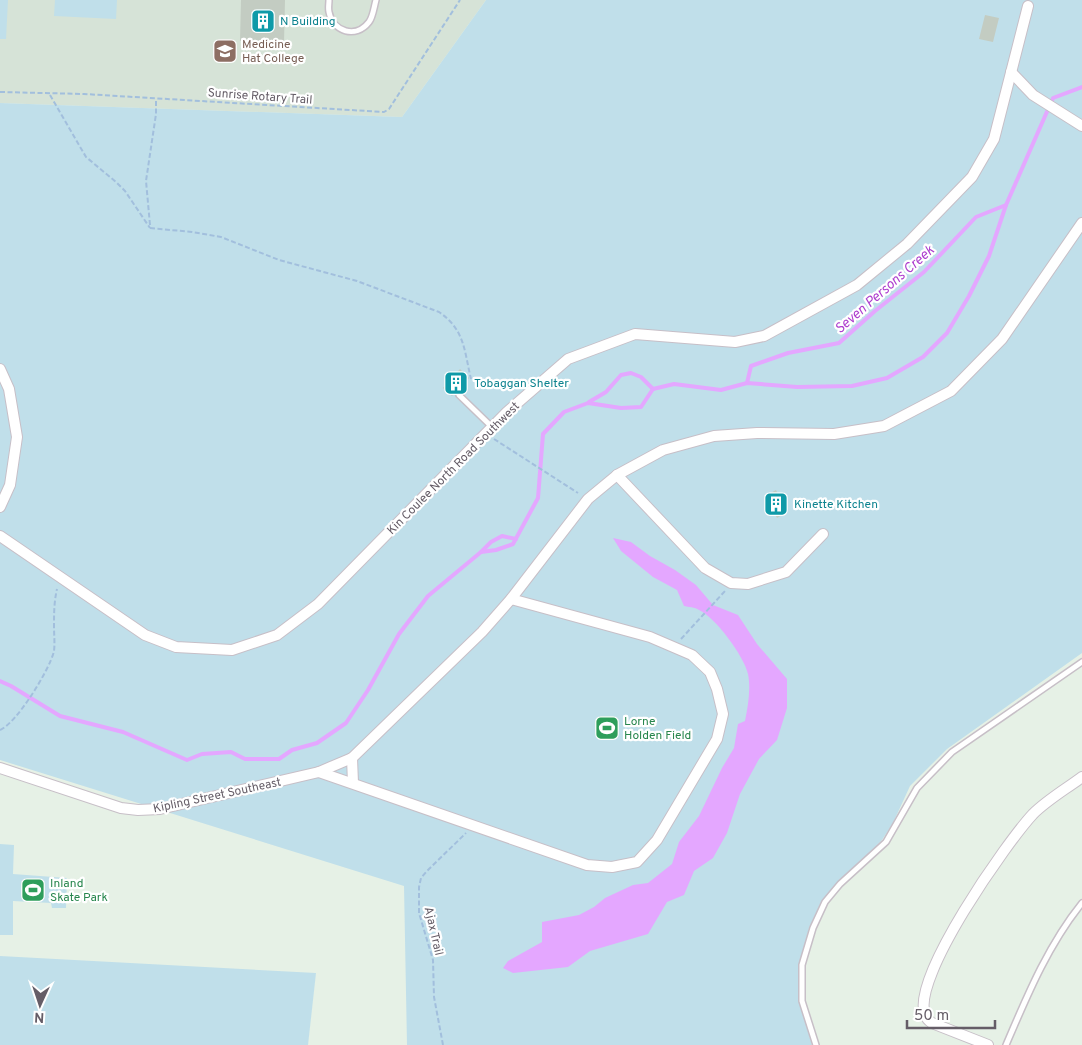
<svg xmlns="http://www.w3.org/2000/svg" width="1082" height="1045" font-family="Overpass,sans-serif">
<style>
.education{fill:#d6e3d7}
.green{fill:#c0dfea}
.water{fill:#e4a7ff}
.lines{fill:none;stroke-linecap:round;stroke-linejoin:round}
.stream{stroke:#e4a7ff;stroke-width:4}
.building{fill:#c3ccc2}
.lane-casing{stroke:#c7bfc7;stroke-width:8}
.street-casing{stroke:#c7bfc7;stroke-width:12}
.path{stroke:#a2bfdd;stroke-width:2;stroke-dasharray:5 2.5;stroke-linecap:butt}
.lane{stroke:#fff;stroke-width:5}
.street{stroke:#fff;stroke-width:10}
.labels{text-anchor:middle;stroke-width:4.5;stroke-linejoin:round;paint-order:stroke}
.culture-label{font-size:12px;fill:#0d838f;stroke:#fff;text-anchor:start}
.education-label{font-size:12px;fill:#785e54;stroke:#fff;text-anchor:start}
.street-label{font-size:12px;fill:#655d67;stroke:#fff}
.leisure-label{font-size:12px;fill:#27864d;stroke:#fff;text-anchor:start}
.water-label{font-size:14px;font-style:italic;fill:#ad3ece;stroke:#fff}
</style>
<rect width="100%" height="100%" fill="#e6f1e6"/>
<path class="education" d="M0,0H486L402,117L0,103Z"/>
<g class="green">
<path d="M0,0H8L6,39H0Z"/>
<path d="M55,0H117L116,19L54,16Z"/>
<path d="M486,0H1082V653L947,749L910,786L893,823L882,840L866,858L836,884L821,902L809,928L799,965V1001L812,1045H407L404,886L0,760V103L402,117Z"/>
<path d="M0,844L14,845L13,874L67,878L66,908H52L51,903L13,901V935H0Z"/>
<path d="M0,956L316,973L308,1045H0Z"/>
</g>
<path class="water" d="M613,538L631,542L650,556L675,570L696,585L713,605L738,615L757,644L787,679V708L777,740L759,759L740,794L727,833L713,858L694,871L684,895L667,902L648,934L590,951L568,967L513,973L503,968L508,961L542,942V922L579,915L594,907L605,898L633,885L648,883L672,864L679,842L699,816L722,768L734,748L738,724L745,721C748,706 751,689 748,674C744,656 715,617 699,610C695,607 688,607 684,606L677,590L653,577L621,551Z"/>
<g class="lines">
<g class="stream">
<path d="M747,383L751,366L788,353L839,343L875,311L924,272L976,217L1006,205"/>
<path d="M589,402L606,392L621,375L631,373L641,377L653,389"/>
<path d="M481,552L491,542L502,536L516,539"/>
<path d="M0,681L11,686L60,716L123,732L187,760L202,754L231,752L245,759H279L292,750L317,743L346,723L368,690L399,634L428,596L481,552L496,550L513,544L538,498L543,434L564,412L588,403L621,408L641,407L653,389L674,384L721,390L747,383L797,387L852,386L887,378L923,357L947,333L969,296L989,256L1006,205L1053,98L1082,87"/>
</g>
</g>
<g class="building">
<path d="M241,0H285L284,43L240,41Z"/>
<path d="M985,15L999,18L993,42L979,39Z"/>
<path d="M460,369L469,378L452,396L443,388Z"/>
<path d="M776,490L787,512L777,518L765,496Z"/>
</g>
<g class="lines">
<g class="lane-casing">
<g id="lane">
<path d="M329,0C329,4 328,8 329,12C333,32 356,39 369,22C373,17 374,7 376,0"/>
<path d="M459,395L492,427"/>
<path d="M816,1045L802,1001V965L813,928L825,902L840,884L886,842L917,788L952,752L1082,662"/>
<path d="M1006,1045C1027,996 1048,945 1082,903"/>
</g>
</g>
<g class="street-casing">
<g id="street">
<path d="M1011,72L1033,95L1082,126"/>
<path d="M0,369L9,389L17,437L10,485L0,507"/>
<path d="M617,475L705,568L731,583L748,584L786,572L823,534"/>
<path d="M0,536L145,635L176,647L232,650L277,635L318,604L507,412L568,359L635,334L735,342L764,336L857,285L907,244L972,177L994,139L1028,6"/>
<path d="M352,758L353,783"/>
<path d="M0,768L121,808L138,810L160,809L319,772L352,758L482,632L511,599L588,499L617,475L663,450L714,436L757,433L834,434L884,426L951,391L1002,339L1082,223"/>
<path d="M319,772L587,865L612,867L637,862L657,840L717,739L723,714L717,689L710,672L692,655L650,637L511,599"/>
<path d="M988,1045L932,1023C929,1021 926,1018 925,1014C911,978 1007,842 1033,814C1047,800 1066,789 1082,777"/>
</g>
</g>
<g class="path">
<path d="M0,92L84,94L384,112L389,109L460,0"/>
<path d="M50,95L86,157L116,182L125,191L150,228"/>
<path d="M150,225L146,181L156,114V99"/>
<path d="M150,228L192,232L221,237L279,260L357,281L439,312C465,330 464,350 471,379"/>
<path d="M494,439L578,493"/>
<path d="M681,639L725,591"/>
<path d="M0,730C17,723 50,669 54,651C55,643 54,635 54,627C54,614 54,602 57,589"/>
<path d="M443,1045L434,997L433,960L419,913V887L421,878L427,871L466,833"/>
</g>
<use href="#lane" class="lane"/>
<use href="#street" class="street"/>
</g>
<defs>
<g id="building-square" transform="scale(1.25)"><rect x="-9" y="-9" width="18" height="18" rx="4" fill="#0f9aa8" stroke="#fff"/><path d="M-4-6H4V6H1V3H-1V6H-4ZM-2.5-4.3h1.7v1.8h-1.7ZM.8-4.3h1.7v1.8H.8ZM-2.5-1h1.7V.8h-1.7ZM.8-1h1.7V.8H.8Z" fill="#fff"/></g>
<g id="university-square" transform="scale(1.25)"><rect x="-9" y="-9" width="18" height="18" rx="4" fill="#8d6e63" stroke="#fff"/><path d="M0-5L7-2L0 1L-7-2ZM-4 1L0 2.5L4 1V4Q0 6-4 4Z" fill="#fff"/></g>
<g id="stadium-square" transform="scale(1.25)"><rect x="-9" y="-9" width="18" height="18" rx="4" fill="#2e9e5b" stroke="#fff"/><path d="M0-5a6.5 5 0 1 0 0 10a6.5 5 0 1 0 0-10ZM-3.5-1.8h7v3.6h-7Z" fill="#fff"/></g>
</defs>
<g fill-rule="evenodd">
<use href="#building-square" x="263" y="21"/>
<use href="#university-square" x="225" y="51"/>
<use href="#building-square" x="456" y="383"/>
<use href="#building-square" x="776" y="504"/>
<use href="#stadium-square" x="607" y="728"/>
<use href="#stadium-square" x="33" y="890"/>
</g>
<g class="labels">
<g class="culture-label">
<text x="280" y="25">N Building</text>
<text x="474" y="387">Tobaggan Shelter</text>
<text x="794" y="508">Kinette Kitchen</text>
</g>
<g class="education-label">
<text x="242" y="48">Medicine<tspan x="242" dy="14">Hat College</tspan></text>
</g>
<g class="street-label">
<text transform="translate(260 96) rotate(4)" y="4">Sunrise Rotary Trail</text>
<text transform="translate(453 468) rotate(-45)" y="4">Kin Coulee North Road Southwest</text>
<text transform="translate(217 795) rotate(-12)" y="4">Kipling Street Southeast</text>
<text transform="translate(434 931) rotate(77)" y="4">Ajax Trail</text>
</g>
<g class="leisure-label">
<text x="624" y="725">Lorne<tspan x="624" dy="14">Holden Field</tspan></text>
<text x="50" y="887">Inland<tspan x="50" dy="14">Skate Park</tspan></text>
</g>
<g class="water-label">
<text transform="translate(884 289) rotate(-41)" y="5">Seven Persons Creek</text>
</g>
</g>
<g transform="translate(40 1005) rotate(183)" stroke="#ffffff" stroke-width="4" paint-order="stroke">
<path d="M0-4L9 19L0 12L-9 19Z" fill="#655d67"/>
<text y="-8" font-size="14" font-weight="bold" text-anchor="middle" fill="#655d67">N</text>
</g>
<path d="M907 1020v8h88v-8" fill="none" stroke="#655d67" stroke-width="2.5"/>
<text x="914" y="1020" font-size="15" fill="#655d67" stroke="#ffffff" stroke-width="4" paint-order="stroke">50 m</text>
</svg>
